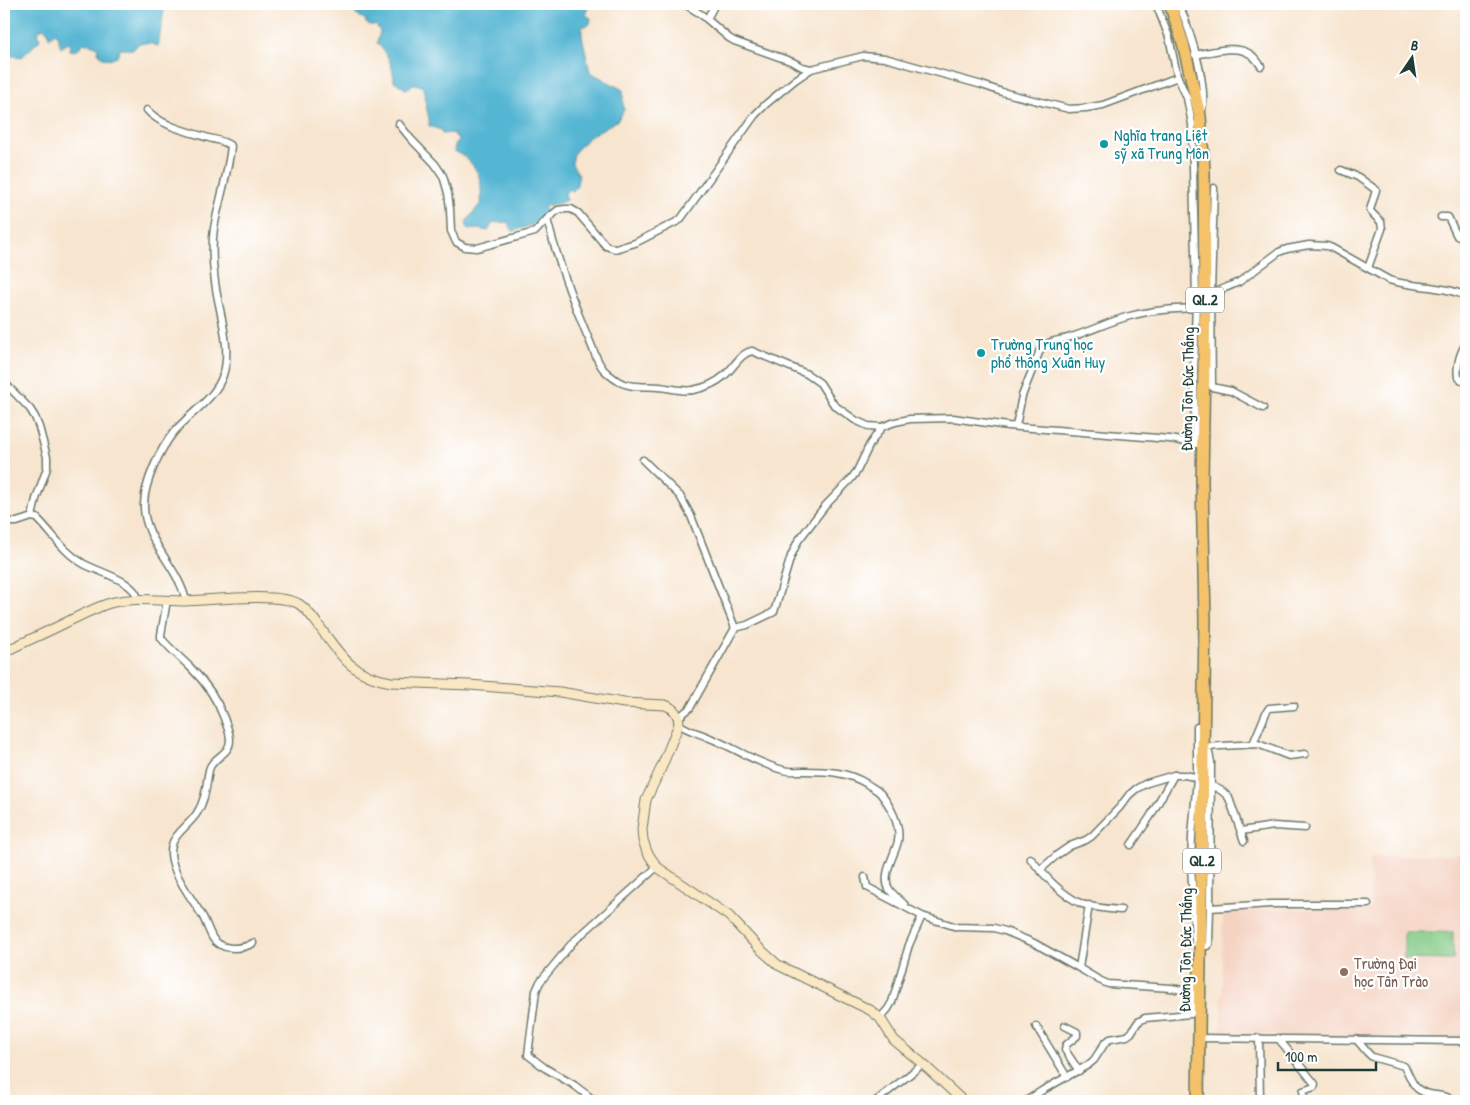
<svg xmlns="http://www.w3.org/2000/svg" width="1470" height="1105" font-family="'Patrick Hand',sans-serif">
<style>
.built{fill:#f5d3c2}
.green{fill:#82c985;stroke:#50835c}
.water{fill:#54b6d3;stroke:#3a7a84}
.lines{fill:none;stroke-linecap:round;stroke-linejoin:round}
.street-casing{stroke:#6b786a;stroke-width:9}
.secondary-casing{stroke:#6b786a;stroke-width:11}
.highway-casing{stroke:#6b786a;stroke-width:14}
.street{stroke:#fff;stroke-width:6}
.secondary{stroke:#fae7c3;stroke-width:9}
.highway{stroke:#f3c26a;stroke-width:11}
.culture-dot{fill:#0f9aa8;stroke:#fff;stroke-width:2}
.education-dot{fill:#8d6e63;stroke:#fff;stroke-width:2}
.labels{text-anchor:middle;stroke-width:4.5;stroke-linejoin:round;paint-order:stroke}
.shield{fill:#fff;stroke:#627771;stroke-width:1}
.shield-label{font-size:15px;font-weight:bold;fill:#1f3d34}
.culture-label{font-size:16px;fill:#0d838f;stroke:#fff;text-anchor:start}
.street-label{font-size:16px;fill:#1f3d34;stroke:#fff}
.education-label{font-size:16px;fill:#785e54;stroke:#fff;text-anchor:start}
</style>
<rect width="100%" height="100%" fill="#fff"/>
<filter id="ink" filterUnits="userSpaceOnUse"><feTurbulence type="fractalNoise" baseFrequency=".02" numOctaves="2"/><feDisplacementMap in="SourceGraphic" scale="10" xChannelSelector="R" yChannelSelector="G"/><feConvolveMatrix kernelMatrix="1 2 1 2 8 2 1 2 1" color-interpolation-filters="sRGB"/></filter>
<filter id="wash" filterUnits="userSpaceOnUse"><feTurbulence type="fractalNoise" baseFrequency=".0096" numOctaves="4" result="noise"/><feDisplacementMap in="SourceGraphic" scale="20" xChannelSelector="R" yChannelSelector="G"/><feGaussianBlur stdDeviation="1.12" result="paint"/><feColorMatrix in="noise" values="0 0 0 0 0 0 0 0 0 0 0 0 0 0 0 0 0 1.4 0 .05"/><feComposite in="paint" operator="in"/></filter>
<g filter="url(#wash)">
<rect width="100%" height="100%" fill="#f7e5cf"/>
<path class="built" d="M1466,854V1039L1221,1034L1223,911L1371,908L1370,857Z"/>
<path class="green" d="M1404,932H1453V960L1404,959Z"/>
<g class="water">
<path d="M4,4H158L164,10L158,46L149,43H139L134,49H120L117,57L112,59L103,58L98,52L97,46L84,43L76,51L69,50L70,44L68,42L61,48L58,37L55,33L49,38L48,31L43,28L37,32L40,40L22,57L4,55Z"/>
<path d="M354,4H503L515,6L519,4H588L586,15L591,18L590,24L582,27V36L590,72L623,90V104L624,110L618,120L590,136L574,153L572,164L579,175L576,188L573,191L568,189L565,194L566,200L557,204L544,206L546,212C541,220 535,224 526,227C521,229 518,228 514,232L509,226V222L493,223L488,231L478,229L468,230L466,222L481,203C481,195 482,185 479,177C476,166 464,155 454,151L455,145L459,141L453,133L442,134L441,130L429,126C430,118 427,113 426,105C424,95 429,85 413,84L407,90L394,81C393,66 388,54 377,43L380,31L376,25H370L366,23L365,19L356,15Z"/>
</g>
</g>
<g filter="url(#ink)">
<g class="lines">
<g class="street-casing">
<g id="street">
<path d="M685,4L702,15L729,38L734,41L793,62L802,67L811,69"/>
<path d="M1156,4L1169,37L1177,75L1187,98L1192,124L1196,299L1194,372L1195,444"/>
<path d="M1179,4C1189,29 1210,88 1201,114"/>
<path d="M707,19L715,4"/>
<path d="M1195,55C1211,52 1236,44 1250,54C1255,57 1258,62 1261,66"/>
<path d="M147,110C161,126 189,132 209,138C217,140 225,141 231,146C228,174 219,201 214,228C211,248 213,269 216,289C220,314 232,350 223,375C215,399 190,413 174,432C160,449 144,483 144,505C143,540 179,567 186,601"/>
<path d="M399,124L411,139L435,164L443,176L448,193L450,209L451,231L456,242L465,247L477,248L535,232L547,219L558,210L565,209H571L578,213L606,246L615,249L635,243L680,220L755,115L766,104L795,80L811,69L863,56L885,58L982,85L1002,92L1069,109L1086,108L1103,105L1178,77"/>
<path d="M1341,170L1358,177L1376,190L1370,210L1371,212L1381,222L1382,229L1368,268"/>
<path d="M1214,188L1211,294L1212,385V387L1231,391L1263,408"/>
<path d="M1441,217H1448L1457,236L1465,240L1466,243"/>
<path d="M547,219C557,259 571,297 587,335C592,345 595,357 601,366C604,371 613,378 618,381C629,388 646,386 659,387C671,388 682,392 693,390C704,388 716,383 724,376C733,369 740,353 752,351L807,374L820,383L834,405L855,420L868,426L882,427"/>
<path d="M1211,294L1239,282L1279,252L1287,249L1309,245L1327,246L1332,248L1389,280C1414,288 1442,285 1466,296"/>
<path d="M1463,381L1458,377C1456,367 1460,352 1466,344"/>
<path d="M4,382L30,409L35,417L39,427L47,457V468L36,499L32,517"/>
<path d="M1016,426L1022,396L1040,350C1047,340 1060,341 1071,337C1091,331 1110,321 1130,316C1152,310 1174,309 1196,308"/>
<path d="M643,460L680,496L691,516L735,628"/>
<path d="M4,522H17L32,517L37,518C53,534 64,553 84,564C99,572 135,581 138,599"/>
<path d="M167,600L161,635V638C170,649 181,658 191,668C205,682 217,699 224,718C226,725 230,732 230,740C230,755 212,757 209,770C206,785 206,799 197,813C191,823 177,832 173,842C163,864 192,898 203,917C206,923 209,931 212,937C220,951 241,950 253,943"/>
<path d="M679,717L690,708L735,628L747,625L774,612L791,556L798,541L825,506L851,479L857,471L870,444L882,427L895,422L910,419L953,418L1008,426L1170,439L1203,445"/>
<path d="M679,724C688,731 699,733 710,738C735,748 756,763 783,770C790,772 798,771 805,771C828,771 848,772 867,784C871,787 876,789 880,793C890,805 901,825 898,841C895,855 881,875 889,889C893,895 900,900 905,905"/>
<path d="M1253,744L1266,713L1269,708L1294,706"/>
<path d="M1204,747L1258,744L1289,756L1305,754"/>
<path d="M1203,750L1209,753L1211,762L1210,908"/>
<path d="M1211,786C1219,788 1224,792 1229,798L1244,841"/>
<path d="M1241,831L1274,826L1305,828"/>
<path d="M1131,845L1150,817L1174,775"/>
<path d="M1030,858C1044,875 1061,895 1082,904C1094,908 1108,909 1121,910"/>
<path d="M1040,870L1057,855L1070,846L1086,840L1092,836L1119,808L1129,795L1136,789L1147,783L1174,775H1185L1199,778"/>
<path d="M865,877L867,887L922,916L957,927L994,928L1005,931L1034,943L1079,968L1099,980L1108,984L1171,988L1194,992"/>
<path d="M1195,943L1191,864L1192,836L1197,778V727"/>
<path d="M1199,946H1207L1209,944L1210,908L1271,904H1368"/>
<path d="M1079,968L1089,905"/>
<path d="M880,1018L888,1009L892,1002L909,945L922,916"/>
<path d="M1036,1026L1067,1077"/>
<path d="M1065,1026L1077,1032V1036L1066,1045L1065,1050L1079,1071"/>
<path d="M1199,1038L1466,1041"/>
<path d="M1259,1038L1260,1101"/>
<path d="M1278,1038L1315,1084L1314,1087L1303,1091L1305,1101"/>
<path d="M1356,1039L1367,1052L1372,1057L1404,1066C1409,1073 1411,1084 1418,1089C1429,1098 1442,1092 1455,1101"/>
<path d="M595,1101L574,1085L545,1068L528,1055L536,991L540,982L573,942L657,867"/>
<path d="M876,1101L923,1064"/>
<path d="M1026,1101L1043,1090L1088,1065L1094,1060L1105,1043L1110,1039L1127,1036L1131,1033L1138,1022L1145,1018L1191,1014L1193,1011L1194,981"/>
</g>
</g>
<g class="secondary-casing">
<path id="secondary" d="M4,652C24,642 45,633 65,623C79,616 93,609 107,604C133,596 160,601 186,601C212,600 279,592 299,604C307,609 313,618 319,626C341,656 351,675 391,682L469,685L560,692L624,703L665,705C674,708 679,715 679,724L662,766L646,800L642,829L643,840L647,852L657,867L729,916L759,948L778,965L870,1010L880,1018L894,1040L923,1064L963,1101"/>
</g>
<g class="highway-casing">
<path id="highway" d="M1170,4L1183,43L1200,116L1204,169L1205,299L1202,483L1205,620L1198,1101"/>
</g>
<use href="#street" class="street"/>
<use href="#secondary" class="secondary"/>
<use href="#highway" class="highway"/>
</g>
</g>
<g class="culture-dot">
<circle cx="1104" cy="144" r="5"/>
<circle cx="981" cy="353" r="5"/>
</g>
<circle class="education-dot" cx="1344" cy="972" r="5"/>
<g class="labels">
<g class="shield">
<rect x="1186" y="287.5" width="38" height="25" rx="4"/>
<rect x="1183" y="848.5" width="38" height="25" rx="4"/>
</g>
<g class="shield-label">
<text x="1205" y="305">QL.2</text>
<text x="1202" y="866">QL.2</text>
</g>
<g class="culture-label">
<text x="1114" y="141">Nghĩa trang Liệt<tspan x="1114" dy="18">sỹ xã Trung Môn</tspan></text>
<text x="991" y="350">Trường Trung học<tspan x="991" dy="18">phổ thông Xuân Huy</tspan></text>
</g>
<g class="street-label">
<text transform="translate(1187 389) rotate(-89)" y="6">Đường Tôn Đức Thắng</text>
<text transform="translate(1185 950) rotate(-89)" y="6">Đường Tôn Đức Thắng</text>
</g>
<g class="education-label">
<text x="1354" y="969">Trường Đại<tspan x="1354" dy="18">học Tân Trào</tspan></text>
</g>
</g>
<rect width="1470" height="1105" fill="none" stroke="#fff" stroke-width="20"/>
<g transform="translate(1412 58) rotate(13)" stroke="#ffffff" stroke-width="4" paint-order="stroke">
<path d="M0-4L9 19L0 12L-9 19Z" fill="#1f3d34"/>
<text y="-8" font-size="14" font-weight="bold" text-anchor="middle" fill="#1f3d34">B</text>
</g>
<path d="M1278 1062v8h98v-8" fill="none" stroke="#1f3d34" stroke-width="2.5"/>
<text x="1285" y="1062" font-size="15" fill="#1f3d34" stroke="#ffffff" stroke-width="4" paint-order="stroke">100 m</text>
</svg>
